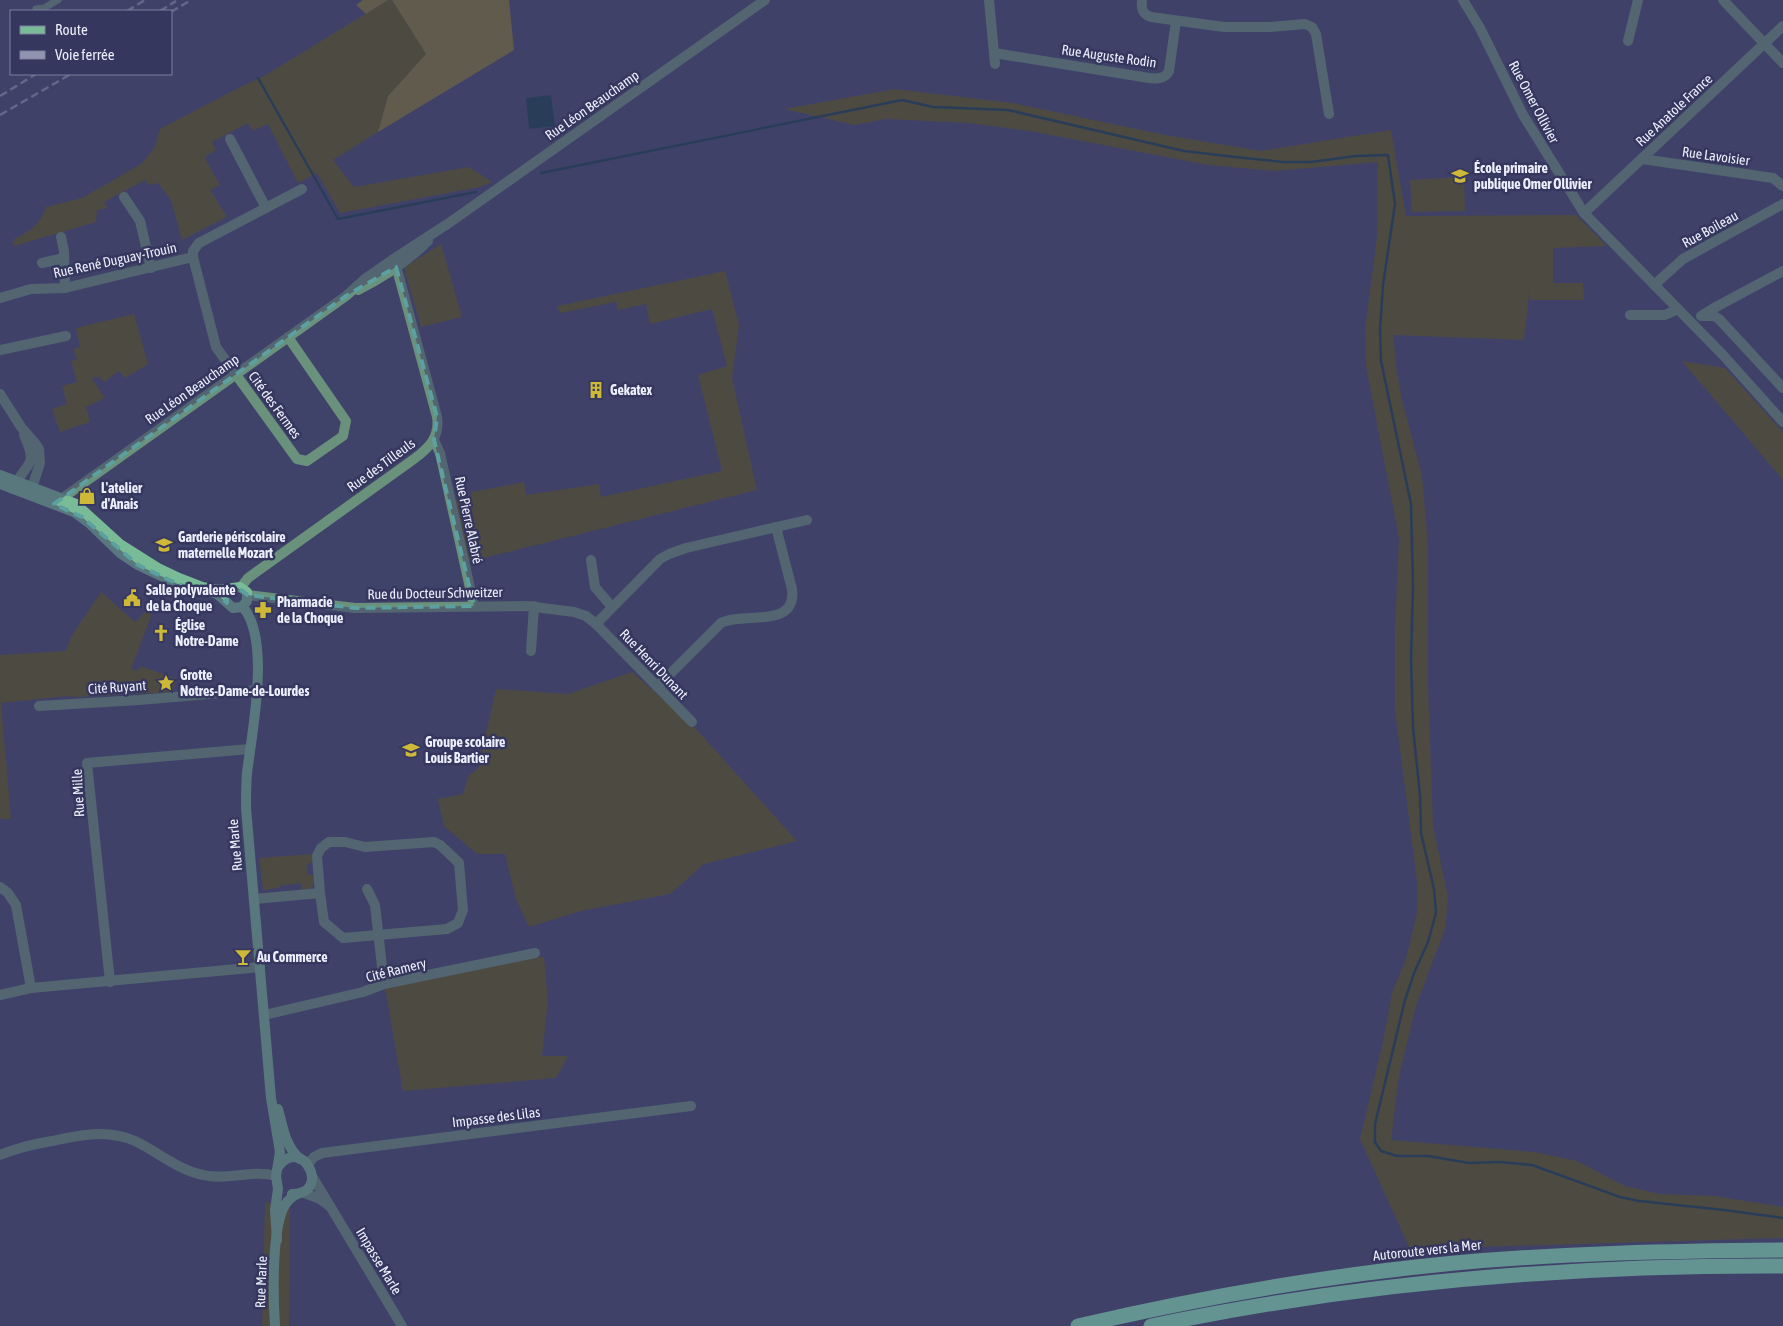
<svg xmlns="http://www.w3.org/2000/svg" width="1783" height="1326" font-family="'Asap Condensed',sans-serif">
<style>
.green{fill:#5e5412}
.forest{fill:#877a2a}
.water{fill:#0e3945}
.lines{fill:none;stroke-linecap:round;stroke-linejoin:round}
.stream{stroke:#0e3945;stroke-width:2.5}
.pedestrian{stroke:#69917b;stroke-width:7}
.minor{stroke:#69917b;stroke-width:10}
.secondary{stroke:#79bb97;stroke-width:10}
.motorway{stroke:#8ff8c1;stroke-width:15}
.rail{stroke:#9194af;stroke-width:2.5;stroke-dasharray:8 4;stroke-linecap:butt}
.marked{fill:none;stroke:#5ca0a0;stroke-width:4;stroke-dasharray:10 6;stroke-linejoin:round}
.labels{text-anchor:middle;stroke-width:5;stroke-linejoin:round;paint-order:stroke}
.street-label{font-size:14px;fill:#eceefc;stroke:#35375e}
.poi-label{font-size:14px;font-weight:bold;fill:#eceefc;stroke:#35375e;text-anchor:start}
</style>
<rect width="100%" height="100%" fill="#3f4269"/>
<g class="green">
<path d="M388,0H392L426,54L388,96L378,132L333,160L354,187L469,167L492,182L480,187L340,213L317,173L298,183L268,124L253,131L248,123L212,142L216,150L206,156V160L220,185L210,190L227,217L182,240L171,200L158,183L149,185L145,180L104,202L107,208L97,210L96,222L14,246L13,240C28,232 41,224 46,207L82,198L141,164L155,147L160,129L238,88L264,76Z"/>
<path d="M895,89L1013,103L1165,135L1261,151L1391,130L1406,216L1576,215L1607,246L1553,248V283H1583L1584,300H1530V286L1524,340L1393,335L1397,374L1402,400L1422,476L1428,545V686L1433,826L1448,897L1445,929L1416,1006L1399,1076L1391,1140L1534,1152L1577,1161L1625,1186L1660,1194L1714,1196L1783,1207V1238L1410,1249L1360,1139L1383,1042L1392,993L1406,959L1417,913L1418,889L1395,710V626L1399,538L1366,366L1365,330L1377,237L1378,162L1275,171L1208,165L1030,131L969,123L886,119L854,125L784,109Z"/>
<path d="M1464,177L1465,211L1412,212L1410,180Z"/>
<path d="M441,244L462,317L421,327L405,271V267Z"/>
<path d="M725,271L739,325L732,378L757,490L468,562L453,501L472,495V492L524,482L526,495L599,484L601,497L722,471L698,375L727,366L712,309L650,324L646,304L618,310L616,302L560,313L557,306Z"/>
<path d="M134,314L148,364L125,378L119,371L104,382L99,377L92,378L105,398L86,407L90,422L60,432L52,409L67,404L62,386L77,382L71,361L77,359L73,349L80,347L76,328Z"/>
<path d="M1682,361L1725,368L1783,432V480Z"/>
<path d="M101,592L135,622L146,611H153L131,669L138,671L140,666L177,679L172,692L75,697L68,696L1,703L11,819H0V655L66,651L71,637Z"/>
<path d="M632,672L696,729L797,841L704,864L670,894L581,911L529,927L516,899L505,854H477L444,826L438,799L463,794L469,775L478,769L496,689L568,694Z"/>
<path d="M313,854L314,862L307,864L308,875L316,874L312,888L302,890L301,883L279,886V888L264,890L263,889L259,858Z"/>
<path d="M544,957L548,1001L542,1056H568L556,1078L403,1091L385,987L521,959Z"/>
<path d="M265,1202L290,1208L289,1326H262Z"/>
</g>
<g class="forest">
<path d="M363,0H388L366,14L356,5Z"/>
<path d="M392,0H509L514,50L378,132L388,96L426,54Z"/>
</g>
<path class="water" d="M551,95L555,126L529,129L526,98Z"/>
<g class="lines">
<g class="stream">
<path d="M258,78L338,219L476,192"/>
<path d="M541,173L902,100L933,107L1008,110L1184,151L1235,157L1283,162H1311L1356,156L1388,155L1395,204L1383,285L1380,330L1381,361L1411,504L1413,587L1411,658L1413,728L1420,795L1421,833L1434,889L1436,913L1428,942L1414,973L1405,1000L1375,1124V1142L1381,1151L1397,1156H1428L1469,1163L1500,1162L1532,1165L1620,1197L1639,1201L1724,1210L1783,1218"/>
</g>
<path class="pedestrian" d="M36,9L44,8L58,0"/>
<g class="minor">
<path d="M989,0L995,64"/>
<path d="M1142,0C1141,8 1142,14 1151,17L1224,27H1270L1305,24L1312,27L1316,34L1329,114"/>
<path d="M1463,0L1480,28L1523,115L1584,213L1723,355L1783,422"/>
<path d="M1723,0L1783,63"/>
<path d="M1628,41L1638,0"/>
<path d="M994,53L1149,78C1157,79 1165,79 1169,71L1176,21"/>
<path d="M230,139L266,208"/>
<path d="M1642,159L1773,178L1783,186"/>
<path d="M124,197L140,221L151,268"/>
<path d="M1584,213L1783,26"/>
<path d="M61,237L64,251L65,288"/>
<path d="M193,257V251L199,243L302,189"/>
<path d="M42,263L64,258"/>
<path d="M1654,285L1683,259L1783,204"/>
<path d="M358,290C384,277 408,261 428,241"/>
<path d="M0,298L31,289L65,288L193,257L216,347L297,459L307,461L343,436L346,421L288,337"/>
<path d="M1630,315H1665L1678,309"/>
<path d="M1701,316L1714,308L1783,271"/>
<path d="M1702,316H1714L1719,319L1783,388"/>
<path d="M0,350L66,336"/>
<path d="M0,394L21,427L35,443L39,449L40,463L30,494"/>
<path d="M434,440L440,453L474,606"/>
<path d="M14,489C24,461 40,470 24,435"/>
<path d="M57,502L346,296L366,278L392,260L449,223L765,0"/>
<path d="M591,560L595,587L612,607"/>
<path d="M241,587L248,578L414,459C429,448 440,437 437,417L398,273L392,260"/>
<path d="M248,595L355,608L527,606L574,612L586,616L596,624L692,722"/>
<path d="M596,624L660,559L669,554L686,548L807,520"/>
<path d="M531,651L534,606"/>
<path d="M657,687L721,623C743,611 797,630 792,589L776,527"/>
<path d="M39,706L139,700L257,690"/>
<path d="M0,887L8,893L16,905L31,988L0,995"/>
<path d="M367,889L375,905L384,984"/>
<path d="M254,899L320,893L324,922L343,938L447,929L458,923L463,910L459,863L440,845L434,842L365,847L345,842H329L321,848L317,856L320,893"/>
<path d="M110,982L87,763L250,749"/>
<path d="M31,988L260,967"/>
<path d="M264,1015L363,992L384,984L535,953"/>
<path d="M0,1155C17,1148 34,1144 52,1141C80,1135 107,1129 135,1141C158,1152 178,1170 203,1175C228,1181 251,1169 276,1176"/>
<path d="M308,1164L314,1157L322,1153L691,1106"/>
<path d="M312,1176L402,1326"/>
<path d="M302,1192L320,1199L328,1205"/>
</g>
<g class="secondary">
<path d="M0,475L76,504L120,544L158,568L179,578L202,587L218,590L240,587L247,592V601L242,607L233,608L217,594L180,585L138,565L120,553L89,523L74,512L0,484"/>
<path d="M243,607C271,640 252,732 247,773C246,784 246,796 246,808L271,1098L280,1152L276,1176L278,1189L275,1210L277,1240"/>
<path d="M278,1109C283,1127 285,1146 300,1159"/>
<path d="M278,1167C302,1134 333,1194 292,1194"/>
<path d="M275,1326C273,1296 272,1238 282,1211C285,1203 289,1198 297,1194"/>
</g>
<g class="motorway">
<path d="M1078,1326C1203,1297 1328,1275 1455,1263C1564,1253 1673,1251 1783,1250"/>
<path d="M1151,1326C1359,1282 1571,1265 1783,1266"/>
</g>
<g class="rail">
<path d="M127,11L145,0"/>
<path d="M160,11L176,1"/>
<path d="M171,12L191,0"/>
<path d="M0,96L36,74"/>
<path d="M0,115L71,74"/>
</g>
</g>
<path d="M0 0H1783V1326H0ZM396,267L437,417L434,440L474,606L355,608L248,595L235,586L227,591V603L217,594L180,585L138,565L82,517L54,504L346,296Z" fill="#3f4269" fill-opacity=".55" fill-rule="evenodd"/>
<path class="marked" d="M396,267L437,417L434,440L474,606L355,608L248,595L235,586L227,591V603L217,594L180,585L138,565L82,517L54,504L346,296Z"/>
<defs>
<g id="school-bare" transform="scale(1.35)"><path d="M0-5L7-2L0 1L-7-2ZM-4 1L0 2.5L4 1V4Q0 6-4 4Z" fill="#ceb838" stroke="#35375e" stroke-width="2.5" paint-order="stroke"/></g>
<g id="building-bare" transform="scale(1.35)"><path d="M-4-6H4V6H1V3H-1V6H-4ZM-2.5-4.3h1.7v1.8h-1.7ZM.8-4.3h1.7v1.8H.8ZM-2.5-1h1.7V.8h-1.7ZM.8-1h1.7V.8H.8Z" fill="#ceb838" stroke="#35375e" stroke-width="2.5" paint-order="stroke"/></g>
<g id="shop-bare" transform="scale(1.35)"><path d="M-5-2.5h2.3a2.7 3.5 0 0 1 5.4 0H5L5.5 6h-11ZM-1.5-2.5h3a1.5 2.3 0 0 0-3 0Z" fill="#ceb838" stroke="#35375e" stroke-width="2.5" paint-order="stroke"/></g>
<g id="civic-bare" transform="scale(1.35)"><path d="M-.6-6.5H3V-4.5H.6V-3L4-1V1h2V6H-6V1h2V-1L-.6-3ZM-1.2 2.5V6h2.4V2.5Z" fill="#ceb838" stroke="#35375e" stroke-width="2.5" paint-order="stroke"/></g>
<g id="pharmacy-bare" transform="scale(1.35)"><path d="M-2-6h4v4h4v4h-4v4h-4v-4h-4v-4h4Z" fill="#ceb838" stroke="#35375e" stroke-width="2.5" paint-order="stroke"/></g>
<g id="church-bare" transform="scale(1.35)"><path d="M-1.2-6h2.4v3.5h3.3v2.4h-3.3V6h-2.4V-.1h-3.3v-2.4h3.3Z" fill="#ceb838" stroke="#35375e" stroke-width="2.5" paint-order="stroke"/></g>
<g id="sight-bare" transform="scale(1.35)"><path d="M0-6L1.8-2.2L6-1.7L2.9 1.2L3.7 5.4L0 3.3L-3.7 5.4L-2.9 1.2L-6-1.7L-1.8-2.2Z" fill="#ceb838" stroke="#35375e" stroke-width="2.5" paint-order="stroke"/></g>
<g id="bar-bare" transform="scale(1.35)"><path d="M-6-5H6L.8 .8V4.5H3.5V6h-7V4.5H-.8V.8Z" fill="#ceb838" stroke="#35375e" stroke-width="2.5" paint-order="stroke"/></g>
</defs>
<g fill-rule="evenodd">
<use href="#school-bare" x="1460" y="176"/>
<use href="#building-bare" x="596" y="390"/>
<use href="#shop-bare" x="87" y="496"/>
<use href="#school-bare" x="164" y="545"/>
<use href="#civic-bare" x="132" y="598"/>
<use href="#pharmacy-bare" x="263" y="610"/>
<use href="#church-bare" x="161" y="633"/>
<use href="#sight-bare" x="166" y="683"/>
<use href="#school-bare" x="411" y="750"/>
<use href="#bar-bare" x="243" y="957"/>
</g>
<g class="labels">
<g class="street-label">
<text transform="translate(1109 56) rotate(8)" y="5">Rue Auguste Rodin</text>
<text transform="translate(1534 102) rotate(62)" y="5">Rue Omer Ollivier</text>
<text transform="translate(592 105) rotate(-35)" y="5">Rue Léon Beauchamp</text>
<text transform="translate(1674 110) rotate(-43)" y="5">Rue Anatole France</text>
<text transform="translate(1716 156) rotate(8)" y="5">Rue Lavoisier</text>
<text transform="translate(1710 229) rotate(-29)" y="5">Rue Boileau</text>
<text transform="translate(115 260) rotate(-12)" y="5">Rue René Duguay-Trouin</text>
<text transform="translate(192 389) rotate(-35)" y="5">Rue Léon Beauchamp</text>
<text transform="translate(275 405) rotate(54)" y="5">Cité des Fermes</text>
<text transform="translate(381 465) rotate(-36)" y="5">Rue des Tilleuls</text>
<text transform="translate(469 520) rotate(78)" y="5">Rue Pierre Alabré</text>
<text transform="translate(435 593) rotate(-1)" y="5">Rue du Docteur Schweitzer</text>
<text transform="translate(654 664) rotate(46)" y="5">Rue Henri Dunant</text>
<text transform="translate(117 687) rotate(-4)" y="5">Cité Ruyant</text>
<text transform="translate(78 793) rotate(-93)" y="5">Rue Mille</text>
<text transform="translate(235 845) rotate(-95)" y="5">Rue Marle</text>
<text transform="translate(396 970) rotate(-14)" y="5">Cité Ramery</text>
<text transform="translate(496 1117) rotate(-7)" y="5">Impasse des Lilas</text>
<text transform="translate(1427 1250) rotate(-6)" y="5">Autoroute vers la Mer</text>
<text transform="translate(379 1261) rotate(59)" y="5">Impasse Marle</text>
<text transform="translate(261 1282) rotate(-88)" y="5">Rue Marle</text>
</g>
<g class="poi-label">
<text x="1474" y="173">École primaire<tspan x="1474" dy="16">publique Omer Ollivier</tspan></text>
<text x="610" y="395">Gekatex</text>
<text x="101" y="493">L'atelier<tspan x="101" dy="16">d'Anais</tspan></text>
<text x="178" y="542">Garderie périscolaire<tspan x="178" dy="16">maternelle Mozart</tspan></text>
<text x="146" y="595">Salle polyvalente<tspan x="146" dy="16">de la Choque</tspan></text>
<text x="277" y="607">Pharmacie<tspan x="277" dy="16">de la Choque</tspan></text>
<text x="175" y="630">Église<tspan x="175" dy="16">Notre-Dame</tspan></text>
<text x="180" y="680">Grotte<tspan x="180" dy="16">Notres-Dame-de-Lourdes</tspan></text>
<text x="425" y="747">Groupe scolaire<tspan x="425" dy="16">Louis Bartier</tspan></text>
<text x="257" y="962">Au Commerce</text>
</g>
</g>
<rect x="10" y="10" width="162" height="65" fill="#35375e" stroke="#7e809d"/>
<rect x="20" y="26" width="25" height="8" fill="#79bb97" stroke="#7e809d"/>
<text x="55" y="35" font-size="15" fill="#eceefc">Route</text>
<rect x="20" y="51" width="25" height="8" fill="#9194af" stroke="#7e809d"/>
<text x="55" y="60" font-size="15" fill="#eceefc">Voie ferrée</text>
</svg>
